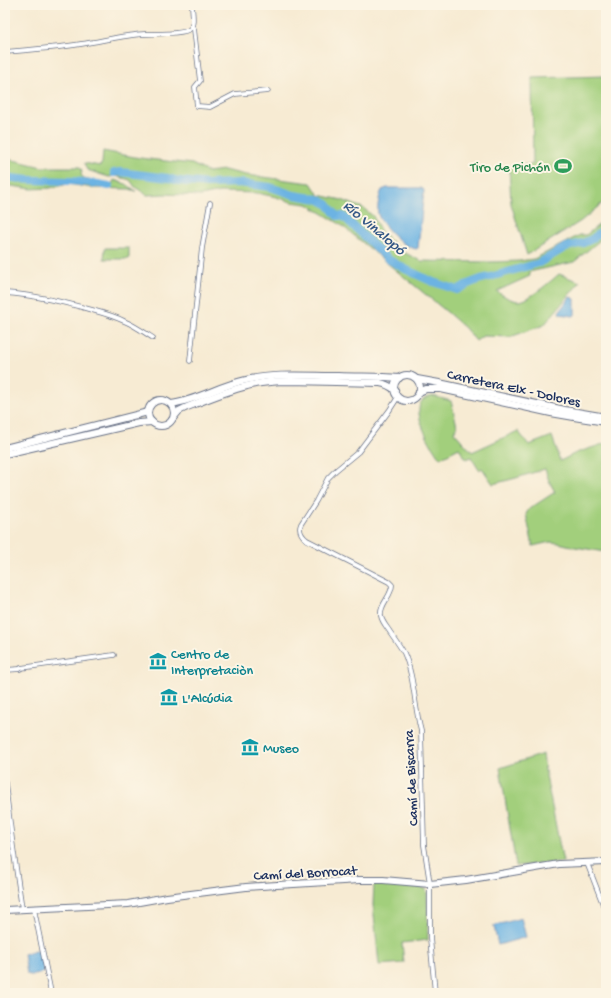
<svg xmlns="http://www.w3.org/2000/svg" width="611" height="998" font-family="'Gochi Hand',sans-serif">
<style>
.green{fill:#a2cf7c;stroke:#5e7f6d}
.water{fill:#6cb3e3;stroke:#4471a0}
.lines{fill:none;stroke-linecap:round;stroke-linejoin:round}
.river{stroke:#6cb3e3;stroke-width:8}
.street-casing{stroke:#687187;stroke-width:5.5}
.secondary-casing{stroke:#687187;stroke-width:8}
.street{stroke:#fff;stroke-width:4}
.secondary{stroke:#fff;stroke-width:6}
.labels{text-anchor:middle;stroke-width:4;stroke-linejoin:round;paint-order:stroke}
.leisure-label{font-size:14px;fill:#27864d;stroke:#fcf5e5;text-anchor:end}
.street-label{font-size:14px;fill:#1b2f5e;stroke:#fcf5e5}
.culture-label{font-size:14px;fill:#0d838f;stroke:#fcf5e5;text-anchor:start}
.water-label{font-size:15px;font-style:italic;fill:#335786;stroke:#fcf5e5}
</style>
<rect width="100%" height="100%" fill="#fcf5e5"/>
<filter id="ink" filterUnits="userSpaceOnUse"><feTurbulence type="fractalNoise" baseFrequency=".025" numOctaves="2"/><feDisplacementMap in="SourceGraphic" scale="8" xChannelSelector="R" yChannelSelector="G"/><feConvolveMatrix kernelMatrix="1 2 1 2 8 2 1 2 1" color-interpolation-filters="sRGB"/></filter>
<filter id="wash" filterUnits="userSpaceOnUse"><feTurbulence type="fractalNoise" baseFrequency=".012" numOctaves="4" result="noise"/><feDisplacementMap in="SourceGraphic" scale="16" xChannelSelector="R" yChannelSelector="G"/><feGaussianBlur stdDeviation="0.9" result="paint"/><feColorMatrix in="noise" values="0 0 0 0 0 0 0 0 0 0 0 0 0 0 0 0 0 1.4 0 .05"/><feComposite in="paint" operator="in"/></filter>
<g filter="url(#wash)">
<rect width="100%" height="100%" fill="#f7ebd3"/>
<g class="green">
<path d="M606,76V200L581,221L527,255L511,204L509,167L533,164L532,78Z"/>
<path d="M103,151L140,158L192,164L208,172L224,170L246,175L311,183L319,195L342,200L363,208L373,216L380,230L401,251L421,261L490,262L519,261L534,259L580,235H586L606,219V235L574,262L529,272L530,276L497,291C503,296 512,301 520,301C529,300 551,281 559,274L580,282L544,325L510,337L483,336L476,341L465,328L447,312L387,263L372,250L340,224L307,204L291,202L276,197L257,193L220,192L201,196L165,194L147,195L135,187L130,180L116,176L109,177L87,170L84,163L100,166L102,163Z"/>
<path d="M5,158L42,167H80L82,171L81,175L84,178L112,185L114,180L126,184L136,191L129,189L93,188L68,184L50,188L32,189L5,185Z"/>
<path d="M105,248H129V259H104Z"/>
<path d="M433,396L451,401L457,426L454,432L472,452L518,431L529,445L552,436L560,461L576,453L606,443V552L575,547L559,543L550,542L533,546L526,514L529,509L555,492L549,481L545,469L516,478L493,484L482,468L479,470L471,457L466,459L459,448L440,458C432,447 411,414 422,401C424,398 429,397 433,396Z"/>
<path d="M543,754L545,771L563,862L516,866L500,768Z"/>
<path d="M374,883L420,887L426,889L427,892L428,940L402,943L404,963L379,965L373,905Z"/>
</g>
<g class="water">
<path d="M387,188H421L424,190L418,248L416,249C412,248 408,246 404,244C397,239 380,223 378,214C377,207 379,196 382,190Z"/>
<path d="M570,297L575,299V315L573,316L560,314L559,312Z"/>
<path d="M521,918L526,937L498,945L494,926Z"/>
<path d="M39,950L43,964L44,971C40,975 32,976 27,974L24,954Z"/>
</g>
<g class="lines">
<g class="river">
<path d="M114,173L120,172L168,178L179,181L207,184L239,183L270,187L294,195L318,199L327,204L337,216H343L388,259L405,269L433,282L457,290L468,284L481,279L490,277L539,263L566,247L583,243L592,239L606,228"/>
<path d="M5,177C14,178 24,180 33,180C59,181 84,180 109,186"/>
</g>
</g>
</g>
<g filter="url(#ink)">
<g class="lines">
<g class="street-casing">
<g id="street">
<path d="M192,26L194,29L200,81L195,87L197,106L210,107L235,94L268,91"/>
<path d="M5,52C30,50 56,48 81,44C102,41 124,35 145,34C154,34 184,34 190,29C195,25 192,11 192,5"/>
<path d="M5,293C34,295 64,302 92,310C103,313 114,316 124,321C134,325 144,332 153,338"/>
<path d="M190,361L202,248L210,203"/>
<path d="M398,397L389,411L358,452L335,471L328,478L316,501L301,524C298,531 302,536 307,540L389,582L392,585C392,596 379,605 381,616C382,622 387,627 390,632C395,639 400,646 404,653C415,678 414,706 421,731L424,845L430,884V938L435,993"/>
<path d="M21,668L114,655"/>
<path d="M5,670L20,669"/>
<path d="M5,783L13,847L22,909"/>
<path d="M587,863L606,912"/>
<path d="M34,909L51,993"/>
</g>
</g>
<g class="secondary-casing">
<g id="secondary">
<circle cx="407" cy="388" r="13"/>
<path d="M417,379L439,383L565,410L606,417"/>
<path d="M419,392L426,389H441L551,413L580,418L606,422"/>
<circle cx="161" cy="413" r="13"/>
<path d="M171,404C195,401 221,385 246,380C276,373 307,376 338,376C358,377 379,376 399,378"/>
<path d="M174,417L179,411L185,408C205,400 226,391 247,386C261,382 276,381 291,381L380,383C386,384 390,386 395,390"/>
<path d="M5,448L148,412"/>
<path d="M5,454L139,423L152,422"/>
<path d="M5,910L128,904L167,897L246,887L359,880H383L430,884L466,880L559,864L606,862"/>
</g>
</g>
<use href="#street" class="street"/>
<use href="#secondary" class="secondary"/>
</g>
</g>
<defs>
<g id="stadium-bare" transform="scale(1.38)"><path d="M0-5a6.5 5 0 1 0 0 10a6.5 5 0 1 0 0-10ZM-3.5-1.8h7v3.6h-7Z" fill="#2e9e5b" stroke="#fcf5e5" stroke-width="2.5" paint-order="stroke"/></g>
<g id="museum-bare" transform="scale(1.38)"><path d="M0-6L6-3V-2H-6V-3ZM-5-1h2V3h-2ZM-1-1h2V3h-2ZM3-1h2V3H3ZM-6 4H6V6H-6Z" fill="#0f9aa8" stroke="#fcf5e5" stroke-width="2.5" paint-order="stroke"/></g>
</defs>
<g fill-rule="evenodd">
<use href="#stadium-bare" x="563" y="166"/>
<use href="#museum-bare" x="158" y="661"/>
<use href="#museum-bare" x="169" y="697"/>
<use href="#museum-bare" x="250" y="747"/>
</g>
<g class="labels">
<g class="leisure-label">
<text x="550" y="171">Tiro de Pichón</text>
</g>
<g class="street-label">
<text transform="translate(514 387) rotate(12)" y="5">Carretera Elx - Dolores</text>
<text transform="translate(410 778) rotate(-93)" y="5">Camí de Biscarra</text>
<text transform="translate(305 872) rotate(-3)" y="5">Camí del Borrocat</text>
</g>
<g class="culture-label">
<text x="171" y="658">Centro de<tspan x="171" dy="16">Interpretaciòn</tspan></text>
<text x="182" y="702">L'Alcúdia</text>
<text x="263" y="752">Museo</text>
</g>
<g class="water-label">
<text transform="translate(375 227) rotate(40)" y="5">Río Vinalopó</text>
</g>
</g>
<rect width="611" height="998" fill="none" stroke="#fcf5e5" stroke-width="20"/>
</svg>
